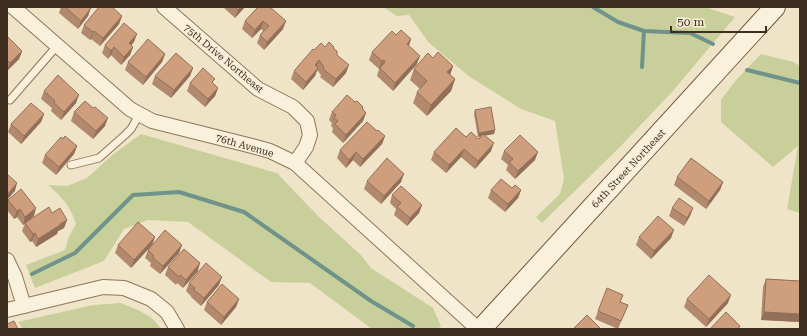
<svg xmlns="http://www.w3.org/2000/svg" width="807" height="336" font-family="'Roboto Serif',serif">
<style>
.green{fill:#c9cf9b}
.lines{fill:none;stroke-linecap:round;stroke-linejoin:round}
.stream{stroke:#6f938a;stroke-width:4}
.lane-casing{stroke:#8d765c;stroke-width:9}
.street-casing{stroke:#8d765c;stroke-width:16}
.secondary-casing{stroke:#6f573f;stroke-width:22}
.lane{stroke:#faf1dc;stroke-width:7}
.street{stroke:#faf1dc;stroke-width:14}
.secondary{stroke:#faf1dc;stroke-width:20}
.wall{fill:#b2896c}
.shaded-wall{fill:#916f58}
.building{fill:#cf9f7d;stroke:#916f58}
.labels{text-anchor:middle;stroke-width:3;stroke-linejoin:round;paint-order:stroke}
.street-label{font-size:10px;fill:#3d2e20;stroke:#f7eed8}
</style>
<rect width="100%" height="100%" fill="#f0e4c8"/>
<g class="green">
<path d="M383,7H705L735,17L673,91L618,149L542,223L536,217L560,194L564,179L555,121L521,109L470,77L429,43L409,15L397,16Z"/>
<path d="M761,54L794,62L800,66V213L787,209L798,146L773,167L721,122V100L736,80Z"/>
<path d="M141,134L277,173L319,217L361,255L371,268L433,308L441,326L438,329H372L310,283L271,282L188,222L148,220L124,229L104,261L35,288L26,265L65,250L69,236L76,224C71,207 62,197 48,185L67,186L87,178L111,156Z"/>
<path d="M120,303C136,309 152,314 161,329H23L18,322L93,305Z"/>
</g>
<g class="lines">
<g class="stream">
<path d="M593,7L618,22L644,31L690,33L713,44"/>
<path d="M642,67L644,31"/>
<path d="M747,70L800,83"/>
<path d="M32,274L75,253L133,195L179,192L244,212L371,301L413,326"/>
</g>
<g class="lane-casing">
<g id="lane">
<path d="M10,100L57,46"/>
<path d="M71,165L99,158L125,135L131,129L139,115"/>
</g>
</g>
<g class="street-casing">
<g id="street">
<path d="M13,7L130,109L152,121L252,146L270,151L295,163L478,329"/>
<path d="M164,7L258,89L293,107L307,121L310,135L306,147L295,163"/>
<path d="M7,260L15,277L24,306"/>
<path d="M7,310L103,287L124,288L151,299L167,312L177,329"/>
</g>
</g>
<g class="secondary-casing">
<path id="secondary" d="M481,329L775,7"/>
</g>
<use href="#lane" class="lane"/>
<use href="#street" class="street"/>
<use href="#secondary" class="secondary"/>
</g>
<g class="wall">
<path d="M61,7H90L88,16L78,29L59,13Z"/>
<path d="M223,7H245L235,18Z"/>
<path d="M258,7L283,29L264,50L257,43L260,35L263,31L261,29L252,38L242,29L245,21Z"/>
<path d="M122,16L119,24L100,46L91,39L90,40L81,33L84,25Z"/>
<path d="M396,35L411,39L409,46L417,64L393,91L377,76L379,69L369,60L372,52Z"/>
<path d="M7,36L22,51L19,59L7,71Z"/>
<path d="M134,42L131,45L133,47L130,55L121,65L111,55L108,59L102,53L105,45Z"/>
<path d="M325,47H334V48L346,73L333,87L320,77L321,75L317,70L315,76L303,90L291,79L294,71L314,50Z"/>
<path d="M165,54L162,62L143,85L125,70L128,62Z"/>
<path d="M433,58L453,66L450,75L455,79L451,91L427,116L413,103L417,92L420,89L410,80L414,69Z"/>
<path d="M193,68L190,76L171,98L152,84L155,76Z"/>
<path d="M190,83L213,84L218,88L215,96L205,107L187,91Z"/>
<path d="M44,91L76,103L61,120L51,111L52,108L41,99Z"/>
<path d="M355,102L363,107L362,109L366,113L363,121L343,143L332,132L333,128L331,126L332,123L329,120L332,112Z"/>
<path d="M475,110L495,130L494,134L485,135L491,151L475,169L461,157L446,173L431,160L434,152L466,137L479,139L481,136L478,137L474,114Z"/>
<path d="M74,112L105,126L93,139L71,121Z"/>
<path d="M44,114L41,122L21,144L8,132L11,124Z"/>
<path d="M377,131L385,136L382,144L360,167L353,160L346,168L337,158L340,150Z"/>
<path d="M63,139L77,146L74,154L56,175L42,163L45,155Z"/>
<path d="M504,151L535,160L515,179L506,170L508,165L501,159Z"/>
<path d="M677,177L723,182L720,190L706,209L674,185Z"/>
<path d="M367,181L401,182L381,204L364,189Z"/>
<path d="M491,190H521L518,198L505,212L488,198Z"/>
<path d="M392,195L422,205L419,213L407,226L394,215L396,209L390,203Z"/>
<path d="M8,200L34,216L23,225L17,217L14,219L7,210V202Z"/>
<path d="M672,208H693L690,216L684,226L669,216Z"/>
<path d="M52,213L67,220L64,228L58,231L57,234L36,247L32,241L30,242L22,231L25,223Z"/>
<path d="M155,237L152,245L131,268L115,253L118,245Z"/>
<path d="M639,237L671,238L651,259L636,245Z"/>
<path d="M182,245L179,253L160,274L150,266L151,263L145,258L148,250Z"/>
<path d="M168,267L198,271L183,288L177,283L176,285L165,275Z"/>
<path d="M766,279L800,281V322L761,320L763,287Z"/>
<path d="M189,283L219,285L201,306L191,297V296L186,291Z"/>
<path d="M623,295L620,302L628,305L618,329L595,319L598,311Z"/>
<path d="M239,299L236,307L221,325L204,310L207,302Z"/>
<path d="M687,299L728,303L706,327L684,307Z"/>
</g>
<g class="shaded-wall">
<path d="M241,7H245L235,18L238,10Z"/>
<path d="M91,8L88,16L78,29L81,21Z"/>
<path d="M122,16L119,24L100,46L103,38Z"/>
<path d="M263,21L261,29L252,38L255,30Z"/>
<path d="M286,21L283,29L264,50L267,42Z"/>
<path d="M94,31L91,39L90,40L93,32Z"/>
<path d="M137,34L134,42L126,51L129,43Z"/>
<path d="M411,39L408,47L407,44Z"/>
<path d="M114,47L111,55L108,59L111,51Z"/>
<path d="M133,47L130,55L121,65L124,57Z"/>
<path d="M22,51L19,59L7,71L10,63Z"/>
<path d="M165,54L162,62L143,85L146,77Z"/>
<path d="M420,56L417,64L393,91L395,83Z"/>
<path d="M319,60L316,68L315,65Z"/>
<path d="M384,60L381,68H380L379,70L382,61Z"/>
<path d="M349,65L346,73L333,87L336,79Z"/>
<path d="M453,66L449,78L447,72Z"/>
<path d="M193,68L190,76L171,98L174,90Z"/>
<path d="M318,68L315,76L303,90L306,82Z"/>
<path d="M455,79L451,91L427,116L431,105Z"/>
<path d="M218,88L215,96L205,107L208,99Z"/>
<path d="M79,95L76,103L61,120L64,112Z"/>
<path d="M366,113L363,121L343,143L346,135Z"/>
<path d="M44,114L41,122L21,144L24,136Z"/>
<path d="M108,118L105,126L93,139L96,131Z"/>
<path d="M495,130L494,134L478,137L479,133Z"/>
<path d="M385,136L382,144L360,167L363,159Z"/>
<path d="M494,143L491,151L475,169L478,161Z"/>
<path d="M77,146L74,154L56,175L59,167Z"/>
<path d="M464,149L461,157L446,173L449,165Z"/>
<path d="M356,152L353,160L346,168L349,160Z"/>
<path d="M538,152L535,160L515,179L518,171Z"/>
<path d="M404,174L401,182L381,204L384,196Z"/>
<path d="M723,182L720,190L706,209L709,201Z"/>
<path d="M17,183L15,191L7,200V195Z"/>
<path d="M521,190L518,198L505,212L508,204Z"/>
<path d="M422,205L419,213L407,226L410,218Z"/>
<path d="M36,208L34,216L23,225L25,217Z"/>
<path d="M693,208L690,216L684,226L687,218Z"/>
<path d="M20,209L17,217L14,219L17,211Z"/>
<path d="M67,220L64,228L58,231L57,234L36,247L38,239Z"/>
<path d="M674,230L671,238L651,259L654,251Z"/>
<path d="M35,233L32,241L30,242L33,234Z"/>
<path d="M155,237L152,245L131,268L134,260Z"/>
<path d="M182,245L179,253L160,274L163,266Z"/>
<path d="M200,263L198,271L183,288L186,280Z"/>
<path d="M222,277L219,285L201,306L204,298Z"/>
<path d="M731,295L728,303L706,327L709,319Z"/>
<path d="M239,299L236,307L221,325L224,317Z"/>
<path d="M764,312L800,314V322L761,320Z"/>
</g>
<g class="building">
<path d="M65,7H90L91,8L81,21Z"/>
<path d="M99,7H112L122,16L103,38L94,31L93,32L84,25Z"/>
<path d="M235,7H241L238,10Z"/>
<path d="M258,7H270L286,21L267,42L260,35L269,26L263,21L255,30L245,21Z"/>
<path d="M124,23L137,34L129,43L133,47L124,57L114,47L111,51L105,45Z"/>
<path d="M401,30L411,39L407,44L420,56L395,83L380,68L385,62L384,60L382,61L372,52L392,31L396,35Z"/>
<path d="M7,36L22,51L10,63L7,60Z"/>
<path d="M148,39L165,54L146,77L128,62Z"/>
<path d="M329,42L334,47L333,48L337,51V55L349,65L336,79L323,69L324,67L319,60L315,65L318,68L306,82L294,71L313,49L314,50L321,43L325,47Z"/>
<path d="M438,52L453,66L447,72L455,79L431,105L417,92L427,81L414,69L428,53L433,58Z"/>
<path d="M176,53L193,68L174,90L155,76Z"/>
<path d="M203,68L215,79L212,82L218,88L208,99L190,83Z"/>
<path d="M58,75L79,95L64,112L54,103L55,101L44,91Z"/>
<path d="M347,95L355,102L357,101L363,107L362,108L366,113L346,135L335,124L338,121L334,118L336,115L332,112Z"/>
<path d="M85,101L93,108L95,107L108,118L96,131L74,112Z"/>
<path d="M31,103L44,114L24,136L11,124Z"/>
<path d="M491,107L495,130L479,133L475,110Z"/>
<path d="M367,122L377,131L378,130L385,136L363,159L356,152L349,160L340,150Z"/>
<path d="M456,128L466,137L471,132L479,139L483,134L494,143L478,161L464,149L449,165L434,152Z"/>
<path d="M520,135L538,152L518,171L509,162L513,159L504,151Z"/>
<path d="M65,136L77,146L59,167L45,155L61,137L63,139Z"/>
<path d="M387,158L404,174L384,196L367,181Z"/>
<path d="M691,158L723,182L709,201L677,177Z"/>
<path d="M7,174L17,183L7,195Z"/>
<path d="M501,179L512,188L515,185L521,190L508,204L491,190Z"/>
<path d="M401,186L422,205L410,218L397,207L401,203L392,195Z"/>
<path d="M21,189L36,208L25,217L20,209L17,211L8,200Z"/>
<path d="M679,198L693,208L687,218L672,208Z"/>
<path d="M49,207L52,213L60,208L67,220L60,224V225L38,239L35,233L33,234L25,223Z"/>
<path d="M658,216L674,230L654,251L639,237Z"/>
<path d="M138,222L155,237L134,260L118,245Z"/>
<path d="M165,230L182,245L163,266L153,258L154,256L148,250Z"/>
<path d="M184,249L200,263L186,280L180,275L179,277L168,267Z"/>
<path d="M206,263L222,277L204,298L193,289L195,288L189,283Z"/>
<path d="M709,275L731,295L709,319L687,299Z"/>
<path d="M766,279L800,281V314L764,312Z"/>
<path d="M222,284L239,299L224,317L207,302Z"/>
<path d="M607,288L623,295L620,302L628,305L621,321L598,311Z"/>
<path d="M726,312L740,326L738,329H710Z"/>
<path d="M587,315L601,329H573Z"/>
<path d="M14,321L18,329H7V324Z"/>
</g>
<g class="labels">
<g class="street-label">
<text transform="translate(224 58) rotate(40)" y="4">75th Drive Northeast</text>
<text transform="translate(245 145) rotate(16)" y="4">76th Avenue</text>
<text transform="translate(628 168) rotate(-47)" y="4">64th Street Northeast</text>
</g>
</g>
<rect width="807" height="336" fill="none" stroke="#3d2e20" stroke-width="16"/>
<path d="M671 26v6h95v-6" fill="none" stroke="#3d2e20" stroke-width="2"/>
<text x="677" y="26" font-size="12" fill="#3d2e20" stroke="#f7eed8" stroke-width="3" paint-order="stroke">50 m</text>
</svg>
